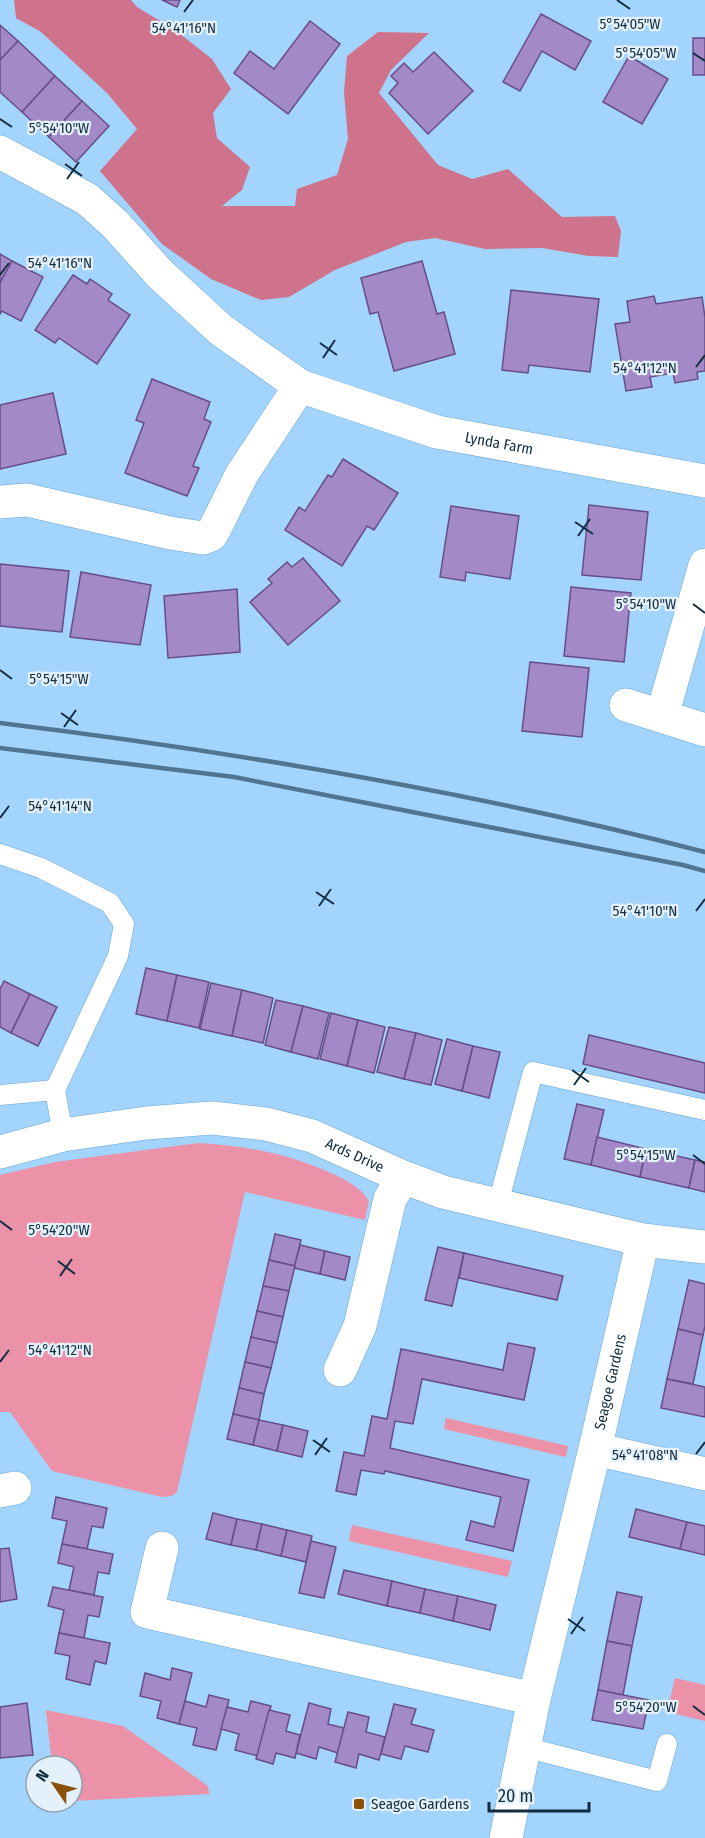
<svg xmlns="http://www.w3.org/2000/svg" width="705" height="1838" font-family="'Fira Sans Condensed',sans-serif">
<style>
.green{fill:#eb91a8}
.forest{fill:#cf728b}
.building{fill:#a489c9;stroke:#674d88;stroke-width:1.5}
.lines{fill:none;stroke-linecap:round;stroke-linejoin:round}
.lane-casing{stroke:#67a4d5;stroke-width:21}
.street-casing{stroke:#67a4d5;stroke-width:34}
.lane{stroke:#fff;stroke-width:20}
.street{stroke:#fff;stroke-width:33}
.rail{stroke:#517591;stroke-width:4.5}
.ticks{fill:none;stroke:#132d40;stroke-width:2}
.poi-dot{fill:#8b5109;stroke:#e4f1fb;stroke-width:2}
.labels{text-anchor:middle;stroke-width:4.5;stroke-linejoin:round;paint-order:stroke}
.street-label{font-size:15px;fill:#132d40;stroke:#e4f1fb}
.poi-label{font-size:15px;fill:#132d40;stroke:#e4f1fb;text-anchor:start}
.ticks-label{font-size:15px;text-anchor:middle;fill:#132d40;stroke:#e4f1fb;stroke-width:4.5;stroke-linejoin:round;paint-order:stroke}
</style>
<rect width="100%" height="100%" fill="#a3d4fd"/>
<g class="green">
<path d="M198,1143C246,1146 288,1153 333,1174C348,1181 360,1187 369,1201L365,1220L245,1192L177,1492L172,1496L162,1497L52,1471L10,1412H0V1175L55,1162Z"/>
<path d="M446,1418L568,1446L566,1457L444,1429Z"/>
<path d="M352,1525L512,1561L508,1577L349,1541Z"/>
<path d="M675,1678L705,1685V1721L667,1712Z"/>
<path d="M46,1710L123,1726L208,1786L209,1794L72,1801V1766H52Z"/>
</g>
<path class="forest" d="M14,0H131L137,7L175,30L212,59L231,89L213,113L217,138L250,167L242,190L222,206H295L297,189L337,175L348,139L344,92L347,56L378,32L429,33L391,70L379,93L438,165L472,179L508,169L562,217L615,216L621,231L618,257L589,256L542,248L485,249L435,238L406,242L335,270L289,297L261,300L211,279L162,244L100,171L137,129L107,93L41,32L16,18Z"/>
<g class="building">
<path d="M162,0H180L177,7Z"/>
<path d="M541,14L591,41L575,70L542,51L520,91L503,82Z"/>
<path d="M310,21L340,44L288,114L234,73L250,51L274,69Z"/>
<path d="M0,25L18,41L0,60Z"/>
<rect x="693" y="38" width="12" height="37"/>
<path d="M18,41L55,76L22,112L0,92V60Z"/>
<path d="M434,52L473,91L428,134L389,93L398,83L391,76L404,63L413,72Z"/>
<path d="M629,56L668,79L642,124L603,102Z"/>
<path d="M55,76L82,101L49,137L22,112Z"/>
<path d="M82,101L109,126L76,162L49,137Z"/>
<path d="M0,254L12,261L0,283Z"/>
<path d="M12,261L43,277L21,321L2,311L0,314V283Z"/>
<path d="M422,261L437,314L444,312L455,354L394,371L378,312L370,314L361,278Z"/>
<path d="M73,275L87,284L90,279L112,294L108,300L130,315L97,364L59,338L55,343L35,330Z"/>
<path d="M511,290L599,299L590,372L529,365L528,373L502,370Z"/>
<path d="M654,296L656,304L702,297L705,317V371L697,372L698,379L675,383L673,373L650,377L652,387L626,391L615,324L630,322L627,301Z"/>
<path d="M152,379L210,402L204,419L211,422L193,466L199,468L187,496L125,473L144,423L136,420Z"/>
<path d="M53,393L66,454L0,469V405Z"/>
<path d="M343,459L398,493L374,530L367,526L342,566L285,530L299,507L305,511L328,475L332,477Z"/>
<path d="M589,505L648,512L641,580L582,575Z"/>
<path d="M451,506L519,516L510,579L466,572L465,581L440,577Z"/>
<path d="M303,558L340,601L288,645L250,602L272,583L268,579L287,562L292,567Z"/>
<path d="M0,564L69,571L62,632L0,626Z"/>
<path d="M81,572L151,585L140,645L70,637Z"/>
<path d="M571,587L631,593L624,662L564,656Z"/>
<path d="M237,589L240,652L168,658L164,596Z"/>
<path d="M530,662L589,668L582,737L522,731Z"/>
<path d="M146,968L177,975L167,1021L136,1014Z"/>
<path d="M177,975L209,982L199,1028L167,1021Z"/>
<path d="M4,981L30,994L11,1033L0,1027V989Z"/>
<path d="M211,983L242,990L232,1036L200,1029Z"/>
<path d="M242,990L273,998L263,1043L232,1036Z"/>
<path d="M30,994L57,1007L38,1046L11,1033Z"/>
<path d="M276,1000L303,1006L291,1052L265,1045Z"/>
<path d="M303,1006L329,1013L318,1059L291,1052Z"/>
<path d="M331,1013L358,1020L347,1066L320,1059Z"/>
<path d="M358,1020L385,1027L374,1073L347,1066Z"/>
<path d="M389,1027L416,1033L404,1079L377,1072Z"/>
<path d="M416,1033L442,1040L431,1085L404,1079Z"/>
<path d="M589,1035L705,1063V1093L583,1064Z"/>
<path d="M447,1039L473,1046L462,1091L435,1084Z"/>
<path d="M473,1046L500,1052L489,1098L462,1091Z"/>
<path d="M577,1104L604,1110L591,1165L564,1159Z"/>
<path d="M597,1137L646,1149L640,1177L591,1165Z"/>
<path d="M646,1149L695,1160L689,1188L640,1177Z"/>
<path d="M695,1160L705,1162V1192L689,1188Z"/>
<path d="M275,1234L301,1240L295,1266L269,1260Z"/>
<path d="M300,1245L325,1251L320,1274L294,1268Z"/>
<path d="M438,1247L464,1253L452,1306L425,1300Z"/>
<path d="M325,1251L350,1257L345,1280L320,1274Z"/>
<path d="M464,1253L563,1276L557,1300L459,1278Z"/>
<path d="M269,1260L295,1266L289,1291L263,1286Z"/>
<path d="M689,1280L705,1284V1326L703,1335L678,1329Z"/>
<path d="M263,1286L289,1291L283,1317L257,1311Z"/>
<path d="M257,1311L283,1317L277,1343L251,1337Z"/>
<path d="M678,1329L703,1335L693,1384L667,1379Z"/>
<path d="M251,1337L277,1343L271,1368L245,1362Z"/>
<path d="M508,1343L535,1348L524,1400L422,1379L413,1424L395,1421L390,1448L529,1480L513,1551L466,1540L471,1521L494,1527L501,1497L385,1471L384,1474L361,1470L356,1495L336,1491L344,1452L364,1456L372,1416L387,1419L401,1349L503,1370Z"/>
<path d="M245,1362L271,1368L264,1394L239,1388Z"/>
<path d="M667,1379L705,1387V1417L661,1408Z"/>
<path d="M239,1388L264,1394L259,1420L233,1414Z"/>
<path d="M233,1414L259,1420L253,1445L227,1439Z"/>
<path d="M259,1420L283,1425L277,1451L253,1445Z"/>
<path d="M283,1425L308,1431L302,1457L277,1451Z"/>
<path d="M56,1497L107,1508L103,1528L92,1526L87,1549L62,1544L67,1521L52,1518Z"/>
<path d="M636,1509L687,1522L680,1549L629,1537Z"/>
<path d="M213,1513L237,1519L231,1545L206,1539Z"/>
<path d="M237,1519L262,1524L256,1550L231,1545Z"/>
<path d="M687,1522L705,1526V1555L680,1549Z"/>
<path d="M262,1524L287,1530L281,1556L256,1550Z"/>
<path d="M287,1530L312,1536L306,1562L281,1556Z"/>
<path d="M311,1541L336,1547L324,1598L299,1593Z"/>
<path d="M62,1544L113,1554L109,1574L98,1572L94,1595L69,1590L74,1567L58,1563Z"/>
<path d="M9,1548L17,1599L0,1602V1549Z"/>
<path d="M344,1570L392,1581L387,1606L338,1594Z"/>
<path d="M392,1581L425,1589L420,1613L387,1606Z"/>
<path d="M53,1587L103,1597L99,1617L88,1615L84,1638L59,1633L64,1610L48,1606Z"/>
<path d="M425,1589L458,1596L453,1621L420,1613Z"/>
<path d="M617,1592L642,1597L632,1646L607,1641Z"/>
<path d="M458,1596L496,1605L490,1630L453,1621Z"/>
<path d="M59,1633L110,1643L106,1664L95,1661L90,1685L66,1679L70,1656L55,1653Z"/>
<path d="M607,1641L632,1646L623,1695L598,1690Z"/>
<path d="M172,1668L192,1673L179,1724L157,1718L161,1701L140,1696L145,1673L170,1680Z"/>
<path d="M598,1690L649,1700L643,1729L592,1720Z"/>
<path d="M209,1695L229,1700L216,1750L193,1745L197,1728L179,1724L185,1701L206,1707Z"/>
<path d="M251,1701L271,1706L258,1756L235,1750L239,1734L221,1729L227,1707L248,1712Z"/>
<path d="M27,1703L33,1755L0,1758V1707Z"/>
<path d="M309,1703L331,1709L328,1724L344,1728L338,1753L319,1747L316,1759L296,1753Z"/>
<path d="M394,1704L416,1709L411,1724L434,1730L428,1752L405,1746L401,1759L381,1754Z"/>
<path d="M269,1710L290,1715L286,1731L300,1735L295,1758L276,1753L273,1764L256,1759Z"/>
<path d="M348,1712L369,1717L366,1732L385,1737L379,1760L359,1754L356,1768L335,1762Z"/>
</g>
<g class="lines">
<g class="lane-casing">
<g id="lane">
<path d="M0,854L41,868L110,903L124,924L118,956L55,1090L63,1135"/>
<path d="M0,1095L55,1090"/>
<path d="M498,1204L533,1072L705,1110"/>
<path d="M524,1747L657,1781L667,1744"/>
</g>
</g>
<g class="street-casing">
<g id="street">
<path id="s1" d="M0,152L87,199L115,224L160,274L221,330L300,386L437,432L705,481"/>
<path d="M0,502L27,500L170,533L203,538L211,535L215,528L242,474L300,386"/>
<path d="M626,705L705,730"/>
<path d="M662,716L705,565"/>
<path id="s2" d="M0,1152L63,1135L146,1123L212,1118L266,1124L312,1136L403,1177L443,1192L643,1240L705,1247"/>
<path d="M340,1370L360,1326L390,1199L403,1177"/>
<path d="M595,1449L705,1474"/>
<path d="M0,1491L15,1488"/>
<path d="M162,1548L147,1612L534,1699"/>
<path id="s3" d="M506,1838L534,1699L595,1449L643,1240"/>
</g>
</g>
<use href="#lane" class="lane"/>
<use href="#street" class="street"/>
<g class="rail">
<path d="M0,723C237,752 474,792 705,852"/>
<path d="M0,748L234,777L683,865L705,871"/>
</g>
</g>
<path class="ticks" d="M617,0L630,9M184,12L193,0M693,53L705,61M0,119L12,127M65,164L82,176M67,179L79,162M0,275L9,263M320,343L337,355M323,358L335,340M696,367L705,355M575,522L593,534M578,536L590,519M693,604L705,613M0,670L12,679M61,713L78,725M64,727L76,710M0,818L9,806M316,892L334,904M319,906L331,889M696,911L705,899M572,1070L589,1082M574,1085L586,1068M693,1155L705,1164M0,1221L12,1230M58,1261L75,1274M60,1276L72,1259M0,1362L9,1350M313,1440L330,1452M696,1454L705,1442M315,1455L327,1438M568,1619L585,1631M571,1634L583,1617M693,1706L705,1715"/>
<rect class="poi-dot" x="353" y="1798" width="12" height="12" rx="3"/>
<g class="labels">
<g class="street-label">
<text dy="5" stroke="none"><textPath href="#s1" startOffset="591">Lynda Farm</textPath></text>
<text dy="5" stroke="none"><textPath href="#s2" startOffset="364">Ards Drive</textPath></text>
<text dy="5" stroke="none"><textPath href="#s3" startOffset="468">Seagoe Gardens</textPath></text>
</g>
<g class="poi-label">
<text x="371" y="1809">Seagoe Gardens</text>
</g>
</g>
<g class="ticks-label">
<text x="630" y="29">5°54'05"W</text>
<text x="184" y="33">54°41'16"N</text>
<text x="646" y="58">5°54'05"W</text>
<text x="59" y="133">5°54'10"W</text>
<text x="60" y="268">54°41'16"N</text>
<text x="645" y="373">54°41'12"N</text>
<text x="646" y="609">5°54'10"W</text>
<text x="59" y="684">5°54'15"W</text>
<text x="60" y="811">54°41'14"N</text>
<text x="645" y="916">54°41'10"N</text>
<text x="646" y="1160">5°54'15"W</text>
<text x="59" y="1235">5°54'20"W</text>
<text x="60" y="1355">54°41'12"N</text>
<text x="645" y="1460">54°41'08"N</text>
<text x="646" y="1712">5°54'20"W</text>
</g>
<g transform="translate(54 1784) rotate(305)"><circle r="28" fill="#e4f1fb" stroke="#90a3b0" stroke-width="1.5"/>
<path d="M0-4.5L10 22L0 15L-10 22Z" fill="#8b5109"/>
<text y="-9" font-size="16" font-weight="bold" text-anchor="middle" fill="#132d40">N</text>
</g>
<path d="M489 1802v9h100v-9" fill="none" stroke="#132d40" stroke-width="3"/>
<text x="498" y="1802" font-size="18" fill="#132d40" stroke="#e4f1fb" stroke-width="4.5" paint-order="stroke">20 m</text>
</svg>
